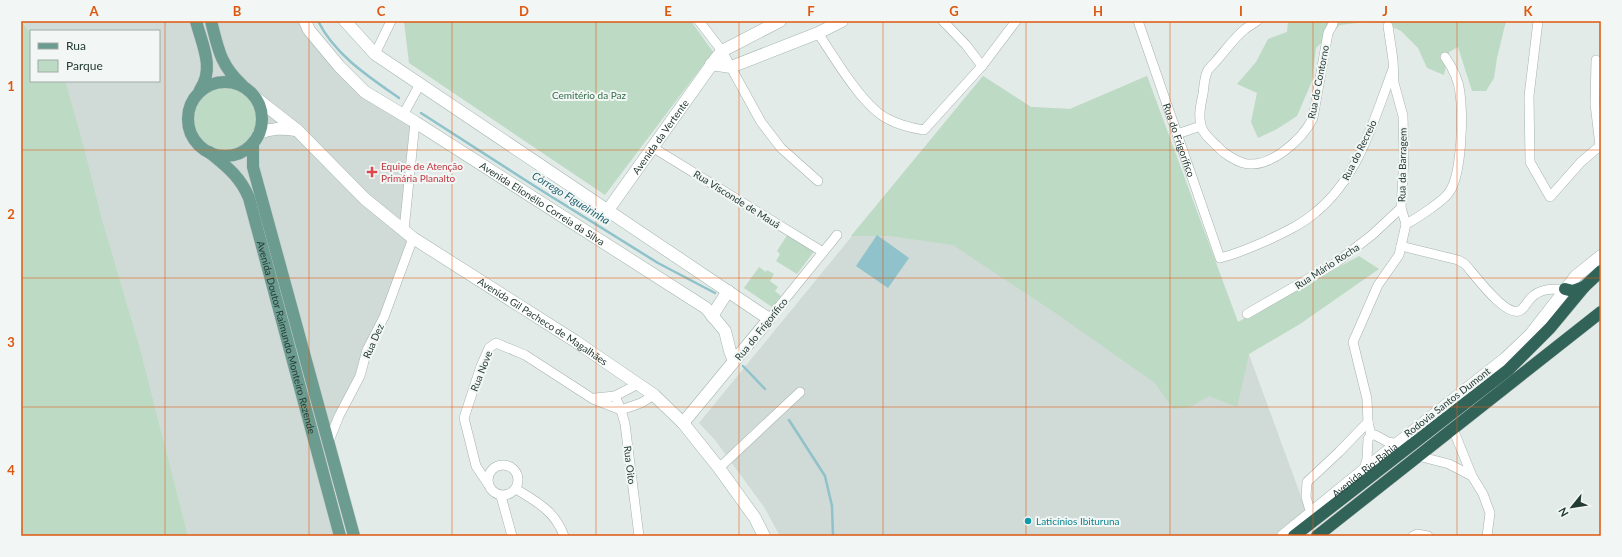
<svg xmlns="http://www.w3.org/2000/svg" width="1622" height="557" font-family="Lato,sans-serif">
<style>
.built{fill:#d0dad6}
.green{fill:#bddac4}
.water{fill:#8fc2ca}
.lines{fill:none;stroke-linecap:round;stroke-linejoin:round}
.stream{stroke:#8fc2ca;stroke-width:2.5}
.street-casing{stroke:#a5b2ae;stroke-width:10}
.secondary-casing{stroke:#a2b5ae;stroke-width:13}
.primary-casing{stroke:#c2c8c6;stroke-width:13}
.highway-casing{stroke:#c2c8c6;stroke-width:13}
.street{stroke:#fff;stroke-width:9}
.secondary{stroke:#fff;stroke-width:12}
.primary{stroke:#6b9c8f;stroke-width:12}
.highway{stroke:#326359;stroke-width:12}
.grid{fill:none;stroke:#de570e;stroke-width:1;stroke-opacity:0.55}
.health-dot{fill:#e0444e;stroke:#f2f7f5;stroke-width:1.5}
.culture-dot{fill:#0f9aa8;stroke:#f2f7f5;stroke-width:1.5}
.labels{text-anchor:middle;stroke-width:4;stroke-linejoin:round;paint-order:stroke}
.street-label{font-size:10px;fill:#243a34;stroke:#f2f7f5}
.park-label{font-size:10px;fill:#326d48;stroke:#f2f7f5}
.health-label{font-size:10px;fill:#be3a42;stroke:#f2f7f5;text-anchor:start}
.culture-label{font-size:10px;fill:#0d838f;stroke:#f2f7f5;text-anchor:start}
.water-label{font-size:11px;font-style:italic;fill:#246370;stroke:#f2f7f5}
.neatline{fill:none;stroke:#de570e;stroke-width:1.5}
.grid-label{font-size:13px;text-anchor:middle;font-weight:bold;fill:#de570e}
</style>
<rect width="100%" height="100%" fill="#e2ebe7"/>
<g class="built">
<path d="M22,21H305L339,66L415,122L404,230L413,238L329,441L315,465L334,536H188L140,348L102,219L86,155L63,81H159V31H31V33Z"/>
<path d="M983,76L1031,107L1070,109L1147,76L1306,510L1276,536H780L764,507L715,440L699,423Z"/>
</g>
<g class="green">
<path d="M21,21L31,33V81H63L66,84L86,155L102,219L140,348L188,536H21Z"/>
<path d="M404,21H691L713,52L605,195L409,63Z"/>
<path d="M1288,21H1506L1497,58L1494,78L1486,91H1472L1458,47L1449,52L1444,75L1427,68L1418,48L1401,31L1384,23L1365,22L1340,25L1316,48L1312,81L1297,116L1277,129L1258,138L1251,122L1257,93L1237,84L1256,62L1268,39L1287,32Z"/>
<path d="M983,76L1031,107L1070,109L1147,76L1238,322L1359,256L1379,269L1300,324L1249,354L1237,407L1209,396L1190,407L1173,409L1155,383L1057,314L953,245L890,236H851Z"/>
<circle cx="225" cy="119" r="32"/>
<path d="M788,234L815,250L797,274L776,261L780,254L777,251Z"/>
<path d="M759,267L766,272L767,270L774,274L770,281L778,287L775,291L781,296L772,307L744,288Z"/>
</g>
<path class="water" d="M877,235L909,258L888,288L856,266Z"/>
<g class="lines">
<g class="stream">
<path d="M318,21C335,55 369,77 399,98"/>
<path d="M421,113L536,187L658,263L715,293"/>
<path d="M743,366L765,389"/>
<path d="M789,420L825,476L832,506L833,536"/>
</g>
<g class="street-casing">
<g id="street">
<path d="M699,21L722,51L761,122L781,148L818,181"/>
<path d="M943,21L966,45L982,66"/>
<path id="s1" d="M1138,21L1220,258C1236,254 1250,248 1266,241C1283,233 1301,225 1316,212C1359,177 1374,119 1393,69"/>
<path d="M1257,21C1253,24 1249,26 1245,29C1234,38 1225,51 1216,61C1214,64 1210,67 1208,70C1204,77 1204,87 1203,94C1201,104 1198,114 1201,125C1202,133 1211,140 1217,146C1223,153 1234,160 1243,163C1269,170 1302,140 1313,118L1328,33L1333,24"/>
<path d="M1538,21L1529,96L1530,162L1550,197L1581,162L1601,145"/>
<path d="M818,33C834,57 863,107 888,119C899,125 911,128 924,130L982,66L1016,21"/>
<path d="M375,54L391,21"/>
<path d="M1596,60L1595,104L1600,146"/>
<path d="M403,115L420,84"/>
<path d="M1177,134L1201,126"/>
<path d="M652,147L823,252"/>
<path d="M1406,224C1416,219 1445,200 1450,191C1462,172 1463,116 1460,93C1459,81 1452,67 1445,57"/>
<path d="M404,230L415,122"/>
<path d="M1401,246L1458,260L1465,264C1474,274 1507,320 1521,310C1525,307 1527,302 1531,298C1540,288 1552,289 1565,289"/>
<path d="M1247,314L1337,262L1372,235L1401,208"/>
<path d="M769,319L837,235"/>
<path d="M615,396L621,410L625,424L639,536"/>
<path d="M595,398L615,396L638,384"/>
<path d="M1453,429L1472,476L1483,494L1490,513L1487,536"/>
<path d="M1371,435H1375L1388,442L1398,444"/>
<path d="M329,441L339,416L360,376L367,350L384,317L413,238"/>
<path d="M1418,456L1449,464L1472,476"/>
<circle cx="503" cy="480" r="15"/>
<path d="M719,468L800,392"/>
<path d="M1364,470L1367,459L1368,439L1371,435L1368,422L1367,399L1353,342L1378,285L1399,255L1406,224L1401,208L1404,157L1403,116L1394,83L1393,60L1388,26"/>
<path d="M488,484L476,466L464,418L481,366L489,348L496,343L525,355L593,399L621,410L641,403L654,395"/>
<path d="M516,489C537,502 555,511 564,536"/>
<path d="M501,496L512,536"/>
<path d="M1312,517L1306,497L1307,482L1339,452L1368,422"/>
<path d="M1413,536L1417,534L1428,536"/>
</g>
</g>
<g class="secondary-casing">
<g id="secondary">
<path id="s2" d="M305,21L309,30L339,66L365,92L415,122L706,308L725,331L730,351L734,361"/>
<path d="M345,21L375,54L769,319L683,423"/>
<path d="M711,64L731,67L818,33L842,21"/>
<path id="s3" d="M256,98L297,130L365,199L413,238L575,341L654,395L683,423L719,468L755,518L764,536"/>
<path d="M259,133C272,128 282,128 296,130"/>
<path id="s4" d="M608,210L717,57L722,51L780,21"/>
<path d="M712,316L728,291"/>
<path id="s5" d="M1283,536L1364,470L1506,358L1531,334L1576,276L1601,256"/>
</g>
</g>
<g class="primary-casing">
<g id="primary">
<path d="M196,21C202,45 215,68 200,90"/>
<path d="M211,21C218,48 220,65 242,85"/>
<circle cx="225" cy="119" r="37"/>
<path d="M253,143V167L354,536"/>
<path id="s6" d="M209,152C226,166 240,176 249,198L340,536"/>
</g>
</g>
<g class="highway-casing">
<g id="highway">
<path d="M1565,289L1573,291L1584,287"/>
<path d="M1294,536L1508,370L1550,328L1584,287L1601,271"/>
<path d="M1317,536L1601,312"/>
</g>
</g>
<use href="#street" class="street"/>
<use href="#secondary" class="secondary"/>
<use href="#primary" class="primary"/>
<use href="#highway" class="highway"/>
</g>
<path class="grid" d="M165,21V536M309,21V536M452,21V536M596,21V536M739,21V536M883,21V536M1026,21V536M1170,21V536M1313,21V536M1457,21V536M21,150H1601M21,278H1601M21,407H1601"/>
<path class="health-dot" d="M370 166h4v4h4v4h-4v4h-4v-4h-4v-4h4z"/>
<circle class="culture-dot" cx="1028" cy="521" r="4"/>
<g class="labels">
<g class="street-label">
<text transform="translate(1318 82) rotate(-79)" y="4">Rua do Contorno</text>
<text dy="4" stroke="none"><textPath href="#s4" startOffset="90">Avenida da Vertente</textPath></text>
<text dy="4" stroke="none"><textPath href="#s1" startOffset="126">Rua do Frigorífico</textPath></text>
<text transform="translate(1359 150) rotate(-64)" y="4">Rua do Recreio</text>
<text transform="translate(1402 165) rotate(-89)" y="4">Rua da Barragem</text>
<text transform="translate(737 199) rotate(32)" y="4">Rua Visconde de Mauá</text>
<text dy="4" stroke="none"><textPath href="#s2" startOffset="303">Avenida Elionélio Correia da Silva</textPath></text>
<text transform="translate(1327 266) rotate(-33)" y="4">Rua Mário Rocha</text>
<text dy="4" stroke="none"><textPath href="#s3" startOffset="365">Avenida Gil Pacheco de Magalhães</textPath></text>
<text transform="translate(761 329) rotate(-51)" y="4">Rua do Frigorífico</text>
<text dy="4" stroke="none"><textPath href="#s6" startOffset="206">Avenida Doutor Raimundo Monteiro Rezende</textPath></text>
<text transform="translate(373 341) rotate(-66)" y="4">Rua Dez</text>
<text transform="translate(481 371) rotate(-69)" y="4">Rua Nove</text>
<text transform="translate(1447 402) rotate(-38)" y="4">Rodovia Santos Dumont</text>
<text transform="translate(630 465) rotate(83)" y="4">Rua Oito</text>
<text dy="4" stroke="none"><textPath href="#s5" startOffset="105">Avenida Rio-Bahia</textPath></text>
</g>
<g class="park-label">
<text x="589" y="99">Cemitério da Paz</text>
</g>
<g class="health-label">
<text x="381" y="170">Equipe de Atenção<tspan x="381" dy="12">Primária Planalto</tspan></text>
</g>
<g class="culture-label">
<text x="1036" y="525">Laticínios Ibituruna</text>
</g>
<g class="water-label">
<text transform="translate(571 198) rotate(32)" y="4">Córrego Figueirinha</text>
</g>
</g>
<rect width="1622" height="557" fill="none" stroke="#f2f7f5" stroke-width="44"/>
<rect x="30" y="30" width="130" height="52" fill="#f2f7f5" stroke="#a0aba8"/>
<rect x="38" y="43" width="20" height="6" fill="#6b9c8f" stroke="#a0aba8"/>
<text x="66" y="50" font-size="12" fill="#243a34">Rua</text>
<rect x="38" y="60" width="20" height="12" fill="#bddac4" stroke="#a0aba8"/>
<text x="66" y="70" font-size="12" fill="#243a34">Parque</text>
<g transform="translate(1572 507) rotate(240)" stroke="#f2f7f5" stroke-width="3" paint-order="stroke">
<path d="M0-3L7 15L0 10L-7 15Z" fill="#243a34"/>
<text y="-6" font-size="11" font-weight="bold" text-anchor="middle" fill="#243a34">N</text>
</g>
<rect x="22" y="22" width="1578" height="513" class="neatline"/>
<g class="grid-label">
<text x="94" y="16">A</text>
<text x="237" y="16">B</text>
<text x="381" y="16">C</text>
<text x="524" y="16">D</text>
<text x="668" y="16">E</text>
<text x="811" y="16">F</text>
<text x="954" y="16">G</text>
<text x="1098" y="16">H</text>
<text x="1241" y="16">I</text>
<text x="1385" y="16">J</text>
<text x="1528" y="16">K</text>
<text x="11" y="91">1</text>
<text x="11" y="219">2</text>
<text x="11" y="347">3</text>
<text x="11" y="475">4</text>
</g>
</svg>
